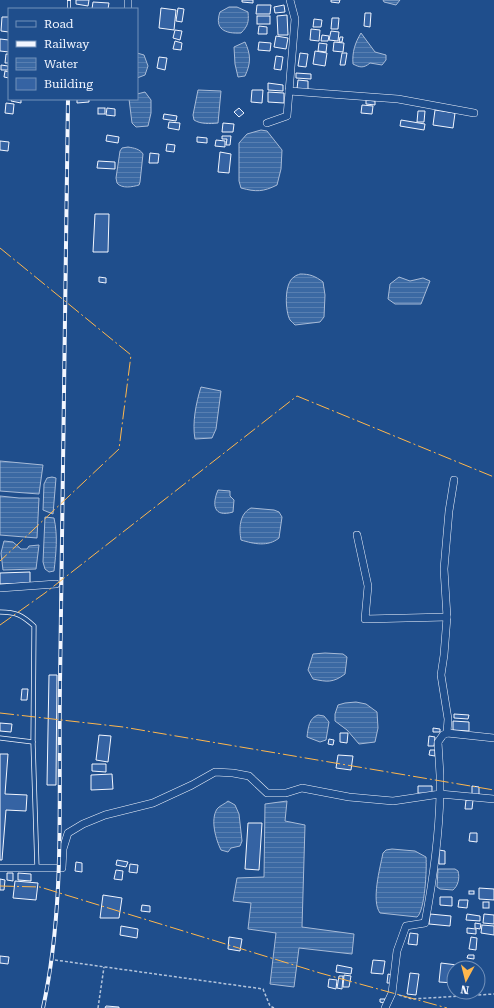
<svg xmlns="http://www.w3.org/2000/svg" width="494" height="1008" font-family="'Roboto Serif',serif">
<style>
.water{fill:url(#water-rules);stroke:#a8bbd7}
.building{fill:#3563a3;stroke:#f2f6ff}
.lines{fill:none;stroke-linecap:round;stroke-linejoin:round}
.service-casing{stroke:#f2f6ff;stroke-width:5}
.minor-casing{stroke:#f2f6ff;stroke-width:8}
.path{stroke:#b3c4dc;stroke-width:1.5;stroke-dasharray:3 2;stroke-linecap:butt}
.service{stroke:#1f4e8c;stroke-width:3.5}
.minor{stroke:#1f4e8c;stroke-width:7}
.rail-casing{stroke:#f2f6ff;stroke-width:4}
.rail{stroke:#1f4e8c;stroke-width:2.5;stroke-dasharray:8;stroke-linecap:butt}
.power{stroke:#ffb74d;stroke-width:1;stroke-dasharray:14 3 2 3;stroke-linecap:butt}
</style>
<defs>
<pattern id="water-rules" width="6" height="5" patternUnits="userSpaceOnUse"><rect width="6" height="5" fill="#3b69a3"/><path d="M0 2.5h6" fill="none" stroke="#587fb1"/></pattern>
</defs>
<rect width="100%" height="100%" fill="#1f4e8c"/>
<g class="water">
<path d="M383,0H400L396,5L384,2Z"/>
<path d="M229,7H237L248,12C249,22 248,26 241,33C225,34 214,29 220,12Z"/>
<path d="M361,33L375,52L386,55V60L382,65L370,63C363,69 359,67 353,64C352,52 355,43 361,33Z"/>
<path d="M245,42C251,55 251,63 245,76L238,77L235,64L234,47Z"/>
<path d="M137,53L144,55L148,66L145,75L137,78Z"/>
<path d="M198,90L221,91L218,123C210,124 200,124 194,120L193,115Z"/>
<path d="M145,92L151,100V113L148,126L136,127L132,123L129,99H137V94Z"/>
<path d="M261,130L267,131L282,150L281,169L277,185C263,192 256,192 241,188L239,181V143L247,134Z"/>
<path d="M128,147C134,148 140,149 143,154L140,182L139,185C132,187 122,189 117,183L116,178L120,151L122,148Z"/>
<path d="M300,274C310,274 315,276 323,282L325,295L324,317L320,322L295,325C294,324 291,321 290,320C285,311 284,283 294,277C296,275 298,275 300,274Z"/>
<path d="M399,277L410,281L423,278L430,281L421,304H395L388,299L390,284Z"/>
<path d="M201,387L221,391L216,429L212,438L195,439C192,423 196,403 201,387Z"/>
<path d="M0,461L43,465L39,494L0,491Z"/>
<path d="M52,477L56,478L53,514L43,510L44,484L47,478Z"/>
<path d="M218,490L230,491V496L234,500L233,512C213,518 212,504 218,490Z"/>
<path d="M0,496L19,498H39L37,538L0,535Z"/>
<path d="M251,508L274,510L279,512L282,517L279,538C268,547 254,544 241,540C239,529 239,514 251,508Z"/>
<path d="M45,517L54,518C58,536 56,553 54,571L49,572L45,569L43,562Z"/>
<path d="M4,541L13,542L21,549H27L29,546L39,545L36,569L3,570L1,553Z"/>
<path d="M325,653L343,654L347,657L345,674C333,683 327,682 313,679L308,670L313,654Z"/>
<path d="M356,702L366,704L377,712L378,728L375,742L359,744L347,730L335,721V714L338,705L345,703Z"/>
<path d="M318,715L324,716L329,722L326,740L320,742L307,737C308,728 309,718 318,715Z"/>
<path d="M228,801L235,805L239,814L242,841L240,846L231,848L228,852L221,850C216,840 210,820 217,809C219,806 225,804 228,801Z"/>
<path d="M287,801L285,821L305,825L302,927L354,934L352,954L299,948L294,987L270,984L276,933L248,929L251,903L233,901L237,878L264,877L265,804Z"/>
<path d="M392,849L415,851L426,857C427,868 425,911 417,917L380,913C371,901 380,868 383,853L386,850Z"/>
<path d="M438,869H455L458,871C460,878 458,886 453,890L440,889L437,887Z"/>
</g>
<g class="building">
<path d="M76,0H89L88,6L76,4Z"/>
<path d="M242,0H253V3L242,2Z"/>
<path d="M331,0H340L339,3L331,2Z"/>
<path d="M93,2L109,3L108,9H92Z"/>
<path d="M257,5H271L270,14H256Z"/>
<path d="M284,5L285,12L275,13L274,7Z"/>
<path d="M161,8L176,10L174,30L159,28Z"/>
<path d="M178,8L184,9L182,22L176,21Z"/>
<path d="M365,13H371L370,27L364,26Z"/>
<path d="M287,15L288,35H278L277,16Z"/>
<rect x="257" y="16" width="13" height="8"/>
<path d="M2,17H9V32L1,31Z"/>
<path d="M332,18H339L338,29H331Z"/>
<path d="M314,19L322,20L321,27H313Z"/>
<path d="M259,26L267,27V34H258Z"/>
<path d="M311,29L320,30L319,41L310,40Z"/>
<path d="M175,30L182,31L180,40L173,38Z"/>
<path d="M331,31L339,32L338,41L329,40Z"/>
<path d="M322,35L329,36L328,41H321Z"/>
<path d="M276,36L288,38L286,49L274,47Z"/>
<path d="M340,37H343L342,42H339Z"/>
<path d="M0,39L9,40V52L0,51Z"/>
<path d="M175,41L182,43L181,50L173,49Z"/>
<path d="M259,42L271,43L270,51L258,50Z"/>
<path d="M334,42L344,43L343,52L333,51Z"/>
<path d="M319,43L327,44L326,52L318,51Z"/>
<path d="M315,51L327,53L325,66L313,64Z"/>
<path d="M300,53L308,54L306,67L298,66Z"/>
<path d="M342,53H347L345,65H340Z"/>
<path d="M6,54H9V63H5Z"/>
<path d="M276,56L283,57L281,70L274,69Z"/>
<path d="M159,57L167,58L165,70L157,68Z"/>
<path d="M1,65L8,66V70H1Z"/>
<path d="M5,71L9,72V78L4,77Z"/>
<path d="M296,73L311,74V79L296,78Z"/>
<path d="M298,80L308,81V90L297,89Z"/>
<path d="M268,83L283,85V91L268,90Z"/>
<path d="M252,90H263L262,103L251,102Z"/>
<path d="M268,92L284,93V103L268,102Z"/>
<path d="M12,99H21V103L11,101Z"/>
<path d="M77,99H89V102L77,103Z"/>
<path d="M366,100L375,101V105L366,104Z"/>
<path d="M6,103L14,104L13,114L5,113Z"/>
<path d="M362,105L373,106L372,114L361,113Z"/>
<rect x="98" y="108" width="7" height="6"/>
<path d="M107,108L115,109V116L106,115Z"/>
<path d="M239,108L244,113L239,117L234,112Z"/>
<path d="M435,110L455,113L453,128L433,125Z"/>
<path d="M418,111H425L424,122H417Z"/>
<path d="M164,114L177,116L176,121L163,119Z"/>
<path d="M401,120L425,124L424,130L400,126Z"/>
<path d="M169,122L180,123L179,130L168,128Z"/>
<path d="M223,123L234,124L233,132H222Z"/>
<path d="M107,135L119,137L118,143L106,141Z"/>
<path d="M222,136H231L230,145H226L227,139H222Z"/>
<path d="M197,137L207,138V143L197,142Z"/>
<path d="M216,140L225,141V147L215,146Z"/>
<path d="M0,141L9,142L8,151L0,150Z"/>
<path d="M167,144L175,145L174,152L166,151Z"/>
<path d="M220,152L231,154L229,173L218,172Z"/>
<path d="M150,153L159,154L158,163H149Z"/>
<path d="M98,161L115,162V169L97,168Z"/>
<path d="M95,214H109L108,252H93Z"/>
<path d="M99,277L106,278V283L99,282Z"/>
<path d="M30,572V583L0,584V573Z"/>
<path d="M49,675H57L56,785H47Z"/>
<path d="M22,689H28L27,700H21Z"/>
<path d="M454,714L469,715L468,719L454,718Z"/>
<path d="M453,721L469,722V731L453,730Z"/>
<path d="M0,723L12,724L11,732L0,731Z"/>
<path d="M433,728L440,729V732H433Z"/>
<path d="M340,733H348L347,743L340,742Z"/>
<path d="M99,735L111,736L108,762L96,760Z"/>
<path d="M429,736L435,737L434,746H428Z"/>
<path d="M329,739L334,740L333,745L328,744Z"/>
<path d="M430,750H435V756L429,755Z"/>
<path d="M0,754H8L5,794L27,795L26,811L6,810L2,860H0Z"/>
<path d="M338,755L353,756L351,770L336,768Z"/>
<path d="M92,764H106V772L92,771Z"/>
<path d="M112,774L113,789L91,790V775Z"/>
<path d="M418,786H432V794L418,793Z"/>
<path d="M472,786L479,787V796L472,795Z"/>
<path d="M466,800H473L472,809H465Z"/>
<path d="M248,823H262L259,870L245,869Z"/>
<path d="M470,833H477V842L469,841Z"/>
<path d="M439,850L445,851V864H439Z"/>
<path d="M117,860L128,862L126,867L116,865Z"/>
<path d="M76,862L82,863V872L75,871Z"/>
<path d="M130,864L138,865L137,873L129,872Z"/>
<path d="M116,870L123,871L122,880L114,879Z"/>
<path d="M7,873H13V881L7,880Z"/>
<path d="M18,873L31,874V881L18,880Z"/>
<path d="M0,879L5,880L4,890H0Z"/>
<path d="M15,881L38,883L36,900L13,898Z"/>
<path d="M479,888L494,889V900L479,899Z"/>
<rect x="469" y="891" width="5" height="3"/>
<path d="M103,895L122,898L119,918H100Z"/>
<path d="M440,897H452V906L440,905Z"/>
<path d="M459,900H468L467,908L458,907Z"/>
<rect x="483" y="902" width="6" height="6"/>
<path d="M142,905L150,906V912L141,911Z"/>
<path d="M430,914L451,916L450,926L429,924Z"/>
<path d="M467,914L480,916V921L466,920Z"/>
<path d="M484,914L494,915V924L483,923Z"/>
<path d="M475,923L481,924L480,929L475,928Z"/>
<path d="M482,925L494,926V935L481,933Z"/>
<path d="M121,926L138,929L137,938L120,935Z"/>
<path d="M467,928L476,929V934L467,933Z"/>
<path d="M410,933L418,934L417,945L408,944Z"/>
<path d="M229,937L242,939L240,951L228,949Z"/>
<path d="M471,937L477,938L476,950L469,949Z"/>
<path d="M468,955H474V959L467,958Z"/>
<path d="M0,956L9,957L8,964L0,963Z"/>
<path d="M373,960L385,961L383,974L371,973Z"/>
<path d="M441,963L457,965V968H454V983L439,982Z"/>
<path d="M337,965L352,968L351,974L336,972Z"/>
<path d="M410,973L419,974L416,995L407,994Z"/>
<path d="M388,974L393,975L392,983H387Z"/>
<path d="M344,975L351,976L349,987H343Z"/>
<path d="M339,976H343L342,989L337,988Z"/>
<path d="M329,979L337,980L336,989L328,987Z"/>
<path d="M380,999H385L384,1003L380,1002Z"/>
<path d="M106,1006L119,1007V1008H105Z"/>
</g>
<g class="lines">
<g class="service-casing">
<g id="service">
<path d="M0,612C16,612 22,615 34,626L33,742L37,868"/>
<path d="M0,738L33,742"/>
</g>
</g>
<g class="minor-casing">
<g id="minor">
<path d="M128,0V9"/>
<path d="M289,91L398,99L474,113"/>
<path d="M267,123L287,116L295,19L290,0"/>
<path d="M357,535L368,586L365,619L447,617"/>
<path d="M0,588L56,584"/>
<path d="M447,733L448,719L441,675L444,655L447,617L444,569L449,511L454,480"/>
<path d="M0,868H62L63,849L68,833L83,824L105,815L153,803L192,785L215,772L233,773L249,776L267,793H286L302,788L349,797L393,801L440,794V775L438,742L443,735L447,733L494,738"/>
<path d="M385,1008L392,993L397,951L406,926L425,923C433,880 439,838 440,794L494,799"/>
</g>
</g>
<g class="path">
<path d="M55,960L263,989L270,1006L274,1008"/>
<path d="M399,995L412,999L494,994"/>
<path d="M98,1008L104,967"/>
</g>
<use href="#service" class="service"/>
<use href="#minor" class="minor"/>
<g class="rail-casing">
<g id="rail">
<path d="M69,9V0"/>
<path d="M43,1008C66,902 58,792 60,684C63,489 65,294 68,99"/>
</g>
</g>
<use href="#rail" class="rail"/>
<g class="power">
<path d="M0,248L131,355L119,449L0,561"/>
<path d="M0,625L45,593L297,396L494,477"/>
<path d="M0,713L123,727L494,790"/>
<path d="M0,886L40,887L320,973L447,1008"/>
</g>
</g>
<rect x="8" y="8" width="130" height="92" fill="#1f4e8c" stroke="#7391ba"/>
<rect x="16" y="21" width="20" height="6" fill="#1f4e8c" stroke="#7391ba"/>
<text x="44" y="28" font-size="12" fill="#f2f6ff">Road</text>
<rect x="16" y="41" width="20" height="6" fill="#f2f6ff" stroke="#7391ba"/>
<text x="44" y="48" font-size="12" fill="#f2f6ff">Railway</text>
<rect x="16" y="58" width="20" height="12" fill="url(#water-rules)" stroke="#7391ba"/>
<text x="44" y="68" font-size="12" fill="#f2f6ff">Water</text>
<rect x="16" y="78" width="20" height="12" fill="#3563a3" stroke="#7391ba"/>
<text x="44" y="88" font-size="12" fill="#f2f6ff">Building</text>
<g transform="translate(466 980) rotate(187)"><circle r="19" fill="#1f4e8c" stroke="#7391ba"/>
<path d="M0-3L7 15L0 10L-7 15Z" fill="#ffb74d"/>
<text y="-6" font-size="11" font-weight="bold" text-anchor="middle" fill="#f2f6ff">N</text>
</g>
</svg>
